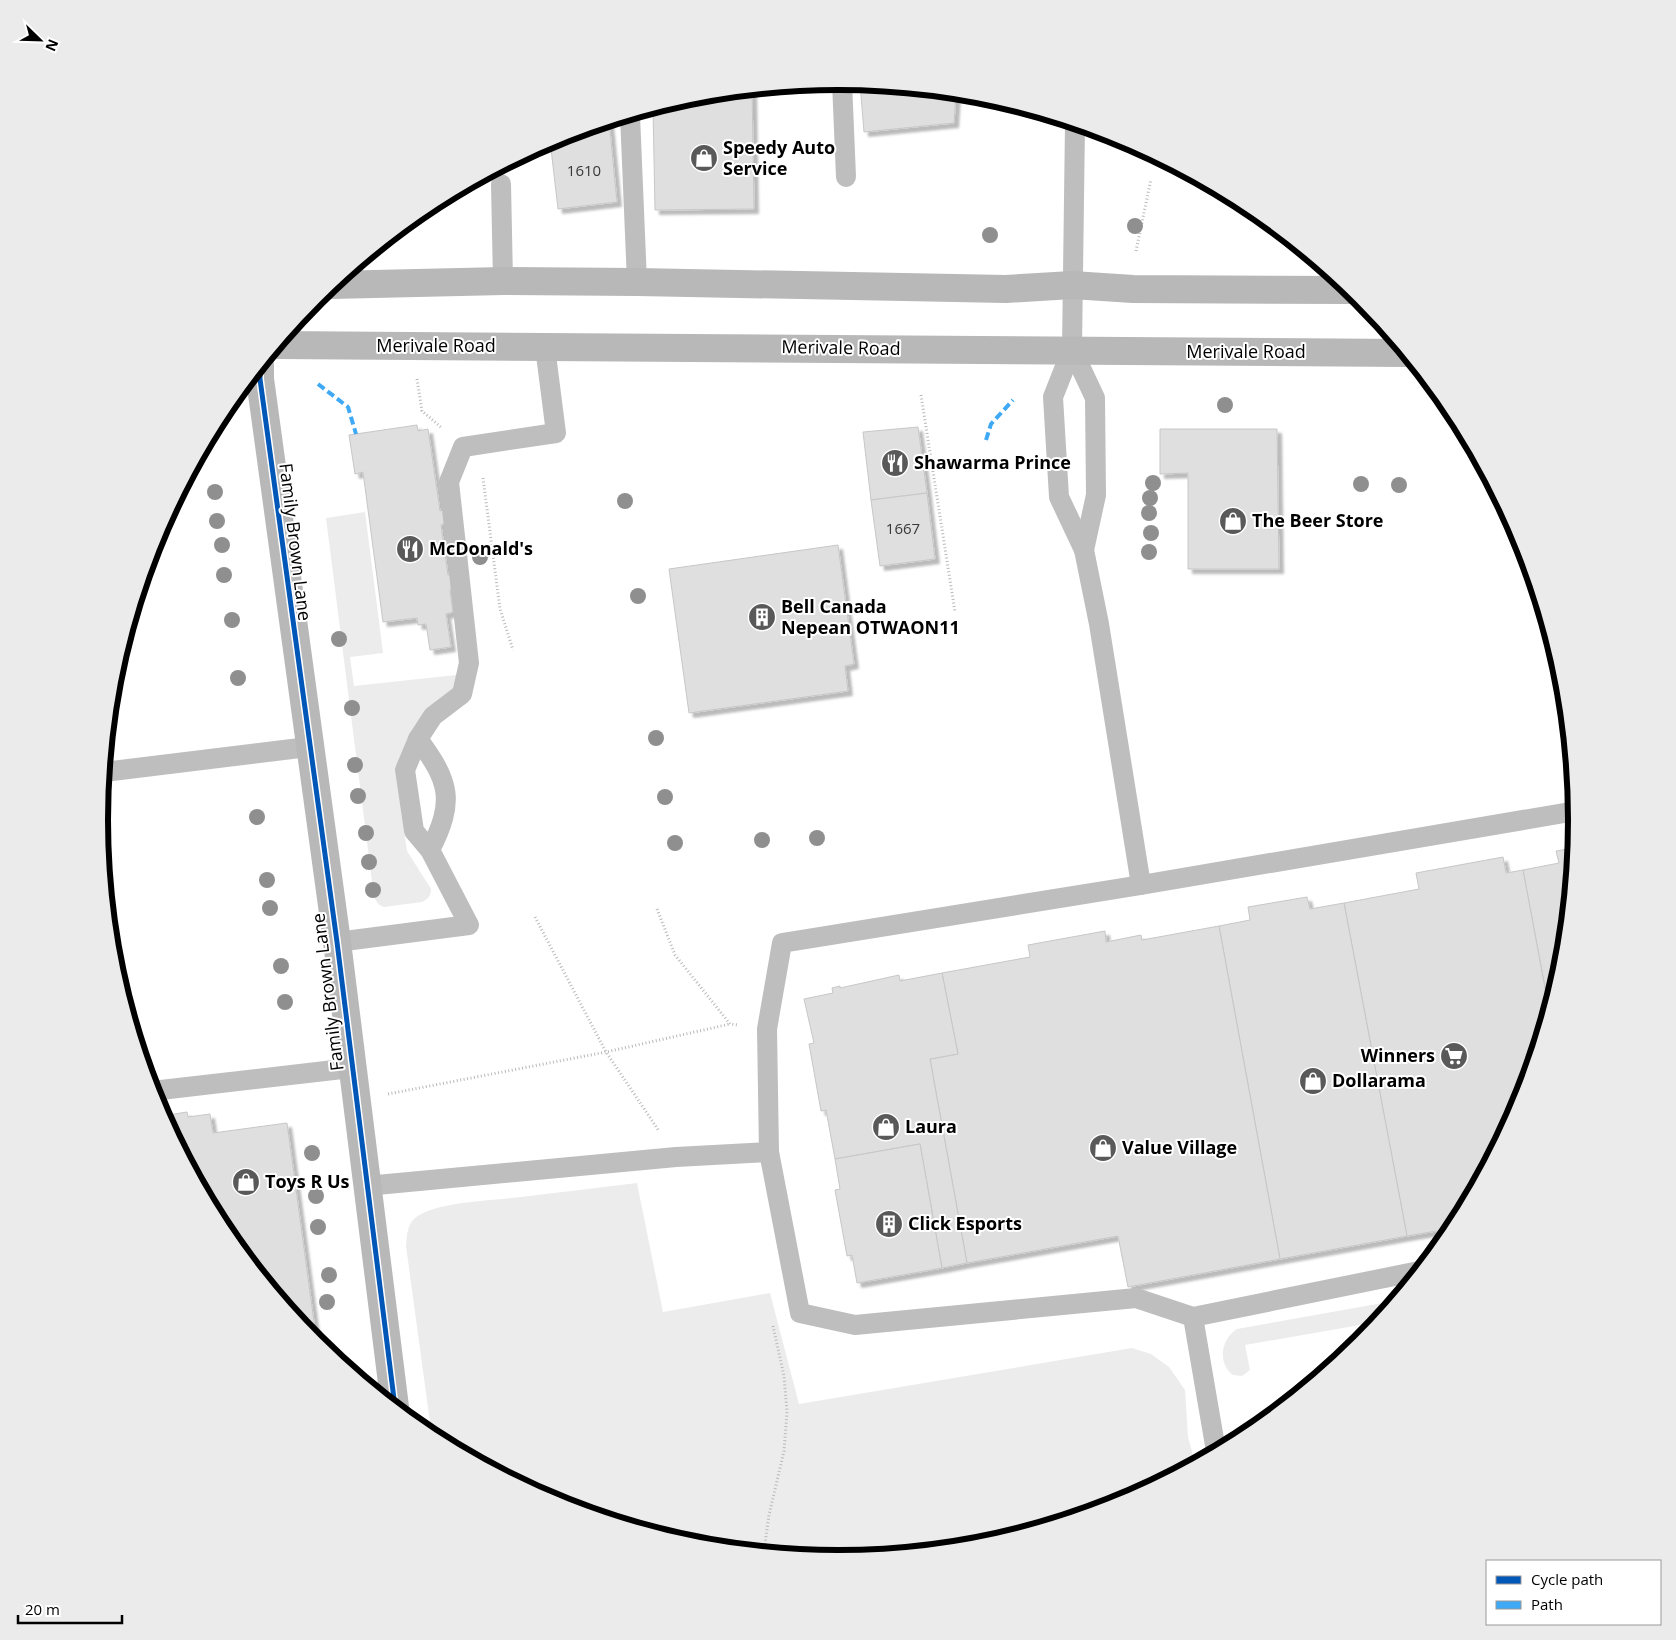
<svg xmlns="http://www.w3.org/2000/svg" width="1676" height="1640" font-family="'Open Sans',sans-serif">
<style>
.green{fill:#ececec}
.building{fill:#dfdfdf;stroke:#c7c7c7;filter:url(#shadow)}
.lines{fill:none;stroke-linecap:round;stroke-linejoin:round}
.path{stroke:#b9b9b9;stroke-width:3;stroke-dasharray:1 2.5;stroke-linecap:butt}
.lane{stroke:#bebebe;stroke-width:20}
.secondary{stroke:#b8b8b8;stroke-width:28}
.quiet{stroke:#3fa9f5;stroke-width:4;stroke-dasharray:8 4;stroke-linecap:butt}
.cycleway-casing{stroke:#fff;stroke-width:8}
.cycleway{stroke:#0057b8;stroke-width:5}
.tree{fill:#8f8f8f}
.labels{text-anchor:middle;stroke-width:4;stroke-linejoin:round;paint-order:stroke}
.number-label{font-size:15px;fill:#383838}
.poi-label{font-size:18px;font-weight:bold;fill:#000;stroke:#fff;text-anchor:start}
.street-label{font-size:18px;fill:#000;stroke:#fff}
.rim{fill:none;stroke:#000;stroke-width:6}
</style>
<defs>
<filter id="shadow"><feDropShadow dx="4.5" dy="4.5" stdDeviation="1" flood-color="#0004"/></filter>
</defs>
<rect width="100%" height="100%" fill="#fff"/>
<g class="green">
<path d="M365,512L383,653L350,657L354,686L456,675L461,680L397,765L395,771L407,851L431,889C431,896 428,899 422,902L384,907L378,904L374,897L326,518Z"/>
<path d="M637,1183L663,1312L770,1293L799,1404L1132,1348L1151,1354L1169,1367L1185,1390L1188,1437L1195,1463L1120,1503L982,1545L838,1559L694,1544L555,1502L432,1437L406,1246C407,1236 407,1225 415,1218C435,1202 487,1201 512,1198C554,1193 596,1188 637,1183Z"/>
<path d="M1394,1301L1377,1322L1245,1345L1250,1370L1242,1376L1233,1375C1217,1363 1221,1339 1237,1329Z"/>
</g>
<g class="building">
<path d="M860,83L956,93L954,123L864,132Z"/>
<path d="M752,90L754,209L655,210L653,108L694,95Z"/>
<path d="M609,121L617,202L558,209L550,140Z"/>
<path d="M417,425L418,431L428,429L440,511L443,510L445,524L441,525L448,575L452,574L454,589L450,590L453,612L446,614L451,647L430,650L426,624L418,625L417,618L383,622L363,472L355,474L349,435Z"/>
<path d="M918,427L927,493L871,500L863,432Z"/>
<path d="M1160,429H1277L1279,569H1188V473L1160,474Z"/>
<path d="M927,493L935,559L880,566L871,500Z"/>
<path d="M838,545L854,664L845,666L848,691L689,713L669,569Z"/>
<path d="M1574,848L1562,964L1549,1009L1523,870L1559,863L1556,851Z"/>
<path d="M1503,857L1506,873L1523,870L1549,1009L1520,1103L1454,1228L1407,1236L1344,903L1419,889L1416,873Z"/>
<path d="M1307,897L1310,909L1344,903L1407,1236L1280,1259L1219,926L1250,920L1248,907Z"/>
<path d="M1219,926L1280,1259L1128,1287L1118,1236L967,1263L930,1059L958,1054L942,973L1030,957L1028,945L1105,931L1106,942L1141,935L1142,940Z"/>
<path d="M942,973L958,1054L930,1059L967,1263L942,1268L920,1144L835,1159L826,1110L821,1111L809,1044L814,1043L804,999L833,993L832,988L840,986V988L899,975L900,981Z"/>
<path d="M187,1112L188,1117L210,1114L213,1133L287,1123L317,1344L224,1230L162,1116Z"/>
<path d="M920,1144L942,1268L857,1283L852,1255L847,1256L835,1190L840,1189L835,1159Z"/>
</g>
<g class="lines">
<g class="path">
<path d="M1136,251L1151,179"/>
<path d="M417,379L422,411L442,428"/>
<path d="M921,395L955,612"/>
<path d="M483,478L500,609L513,650"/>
<path d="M657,909L675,955L730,1024L739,1025"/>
<path d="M535,917L606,1052L659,1131"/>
<path d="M388,1094L606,1052L730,1024"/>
<path d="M764,1551L769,1515L784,1451L787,1412L784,1376L773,1326"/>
</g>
<g class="lane">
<path d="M842,82L846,177"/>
<path d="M630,115L637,282"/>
<path d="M1075,124L1072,349L1053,397L1059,497L1084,550L1099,624L1141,885"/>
<path d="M501,184L503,281"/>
<path d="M1072,349L1095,398L1096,495L1084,550"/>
<path d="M418,739C450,782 455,801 430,850"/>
<path d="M104,772L308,747"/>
<path d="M337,942L469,925L430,850L414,831L405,770L418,739L433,716L462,694L469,663L449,482L463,447L556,433L545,347"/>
<path d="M152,1091L351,1068"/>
<path d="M366,1186L676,1157L769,1152"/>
<path d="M1193,1317L1419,1271"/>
<path d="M1216,1451L1193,1317L1136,1298L855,1325L800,1313L769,1152L767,1029L782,943L1141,885L1576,811"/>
</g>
<g class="secondary">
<path d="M331,285L503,281L637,282L1006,289L1072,285L1133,289L1351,290"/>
<path d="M277,345L1405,353"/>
<path d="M260,365V379L337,942L395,1407"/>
</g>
<g class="quiet">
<path d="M318,384L348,407L356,434"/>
<path d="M986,440L991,424L1013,400"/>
</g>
<g class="cycleway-casing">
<path id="cycleway" d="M260,365V379L337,942L395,1407"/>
</g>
<use href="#cycleway" class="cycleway"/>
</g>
<g class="tree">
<circle cx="1135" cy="226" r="8"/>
<circle cx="990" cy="235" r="8"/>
<circle cx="1225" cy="405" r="8"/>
<circle cx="1153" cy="483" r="8"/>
<circle cx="1361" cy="484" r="8"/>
<circle cx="1399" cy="485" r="8"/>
<circle cx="215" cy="492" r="8"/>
<circle cx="1150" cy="498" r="8"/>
<circle cx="625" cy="501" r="8"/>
<circle cx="1149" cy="513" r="8"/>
<circle cx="217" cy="521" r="8"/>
<circle cx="1151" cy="533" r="8"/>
<circle cx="222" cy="545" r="8"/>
<circle cx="1149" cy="552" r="8"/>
<circle cx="480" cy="557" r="8"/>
<circle cx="224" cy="575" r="8"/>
<circle cx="638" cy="596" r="8"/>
<circle cx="232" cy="620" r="8"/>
<circle cx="339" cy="639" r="8"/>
<circle cx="238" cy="678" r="8"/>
<circle cx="352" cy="708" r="8"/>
<circle cx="656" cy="738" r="8"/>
<circle cx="355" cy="765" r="8"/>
<circle cx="358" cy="796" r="8"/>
<circle cx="665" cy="797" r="8"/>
<circle cx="257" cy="817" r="8"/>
<circle cx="366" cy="833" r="8"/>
<circle cx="817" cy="838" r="8"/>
<circle cx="762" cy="840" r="8"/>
<circle cx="675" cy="843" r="8"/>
<circle cx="369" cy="862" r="8"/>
<circle cx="267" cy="880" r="8"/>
<circle cx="373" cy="890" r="8"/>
<circle cx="270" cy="908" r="8"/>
<circle cx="281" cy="966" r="8"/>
<circle cx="285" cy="1002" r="8"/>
<circle cx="312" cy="1153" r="8"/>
<circle cx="316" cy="1196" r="8"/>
<circle cx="318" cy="1227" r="8"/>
<circle cx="329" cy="1275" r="8"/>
<circle cx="327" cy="1302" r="8"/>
</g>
<defs>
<g id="shop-disc" transform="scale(1.4375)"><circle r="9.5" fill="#595959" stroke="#fff"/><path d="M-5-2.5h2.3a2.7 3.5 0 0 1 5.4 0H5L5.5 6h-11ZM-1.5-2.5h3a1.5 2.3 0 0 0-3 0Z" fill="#fff"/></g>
<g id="restaurant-disc" transform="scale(1.4375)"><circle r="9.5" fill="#595959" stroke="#fff"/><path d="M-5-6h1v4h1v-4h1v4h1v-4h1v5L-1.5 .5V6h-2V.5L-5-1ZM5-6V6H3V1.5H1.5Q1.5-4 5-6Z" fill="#fff"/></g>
<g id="building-disc" transform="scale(1.4375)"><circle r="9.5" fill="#595959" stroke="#fff"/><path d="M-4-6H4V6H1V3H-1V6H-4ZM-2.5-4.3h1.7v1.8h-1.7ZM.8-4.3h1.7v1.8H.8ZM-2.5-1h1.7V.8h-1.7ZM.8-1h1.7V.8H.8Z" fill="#fff"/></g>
<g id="supermarket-disc" transform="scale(1.4375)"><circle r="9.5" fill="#595959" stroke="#fff"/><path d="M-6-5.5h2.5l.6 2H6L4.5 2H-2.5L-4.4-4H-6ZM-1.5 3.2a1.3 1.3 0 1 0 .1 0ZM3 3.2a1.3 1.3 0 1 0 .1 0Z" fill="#fff"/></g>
</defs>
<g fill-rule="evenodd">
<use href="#shop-disc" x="704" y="158"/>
<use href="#restaurant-disc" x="895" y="463"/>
<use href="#shop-disc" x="1233" y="521"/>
<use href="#restaurant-disc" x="410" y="549"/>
<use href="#building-disc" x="762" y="617"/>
<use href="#supermarket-disc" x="1454" y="1056"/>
<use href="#shop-disc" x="1313" y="1081"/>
<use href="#shop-disc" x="886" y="1127"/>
<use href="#shop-disc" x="1103" y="1148"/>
<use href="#shop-disc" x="246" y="1182"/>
<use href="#building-disc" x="889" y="1224"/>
</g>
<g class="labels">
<g class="number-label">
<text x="584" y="176">1610</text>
<text x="903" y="534">1667</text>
</g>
<g class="poi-label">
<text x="723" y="154">Speedy Auto<tspan x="723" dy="21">Service</tspan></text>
<text x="914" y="469">Shawarma Prince</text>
<text x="1252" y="527">The Beer Store</text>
<text x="429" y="555">McDonald's</text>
<text x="781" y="613">Bell Canada<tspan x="781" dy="21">Nepean OTWAON11</tspan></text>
<text x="1435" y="1062" text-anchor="end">Winners</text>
<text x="1332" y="1087">Dollarama</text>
<text x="905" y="1133">Laura</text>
<text x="1122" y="1154">Value Village</text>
<text x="265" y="1188">Toys R Us</text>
<text x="908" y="1230">Click Esports</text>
</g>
<g class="street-label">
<text x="436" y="352">Merivale Road</text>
<text transform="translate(841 348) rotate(1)" y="6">Merivale Road</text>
<text x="1246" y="358">Merivale Road</text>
<text transform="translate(295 542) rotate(83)" y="6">Family Brown Lane</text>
<text transform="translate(328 992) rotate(-97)" y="6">Family Brown Lane</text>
</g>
</g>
<path d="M0 0H1676V1640H0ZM108 820a730 730 0 1 1 1460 0a730 730 0 1 1-1460 0Z" fill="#ebebeb" fill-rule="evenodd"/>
<path class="rim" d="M108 820a730 730 0 1 1 1460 0a730 730 0 1 1-1460 0Z"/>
<rect x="1486" y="1560" width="175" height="65" fill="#ffffff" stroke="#999999"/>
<rect x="1496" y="1576" width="25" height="8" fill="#0057b8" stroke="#999999"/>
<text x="1531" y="1585" font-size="15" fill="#000000">Cycle path</text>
<rect x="1496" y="1601" width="25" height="8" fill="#3fa9f5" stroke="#999999"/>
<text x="1531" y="1610" font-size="15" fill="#000000">Path</text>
<g transform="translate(40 40) rotate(113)" stroke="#ffffff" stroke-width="4" paint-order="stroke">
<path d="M0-4L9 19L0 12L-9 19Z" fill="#000000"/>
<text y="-8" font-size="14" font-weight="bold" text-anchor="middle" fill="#000000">N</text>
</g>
<path d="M18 1615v8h104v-8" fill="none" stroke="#000000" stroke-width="2.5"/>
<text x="25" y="1615" font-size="15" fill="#000000" stroke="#ffffff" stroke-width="4" paint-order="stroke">20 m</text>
</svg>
